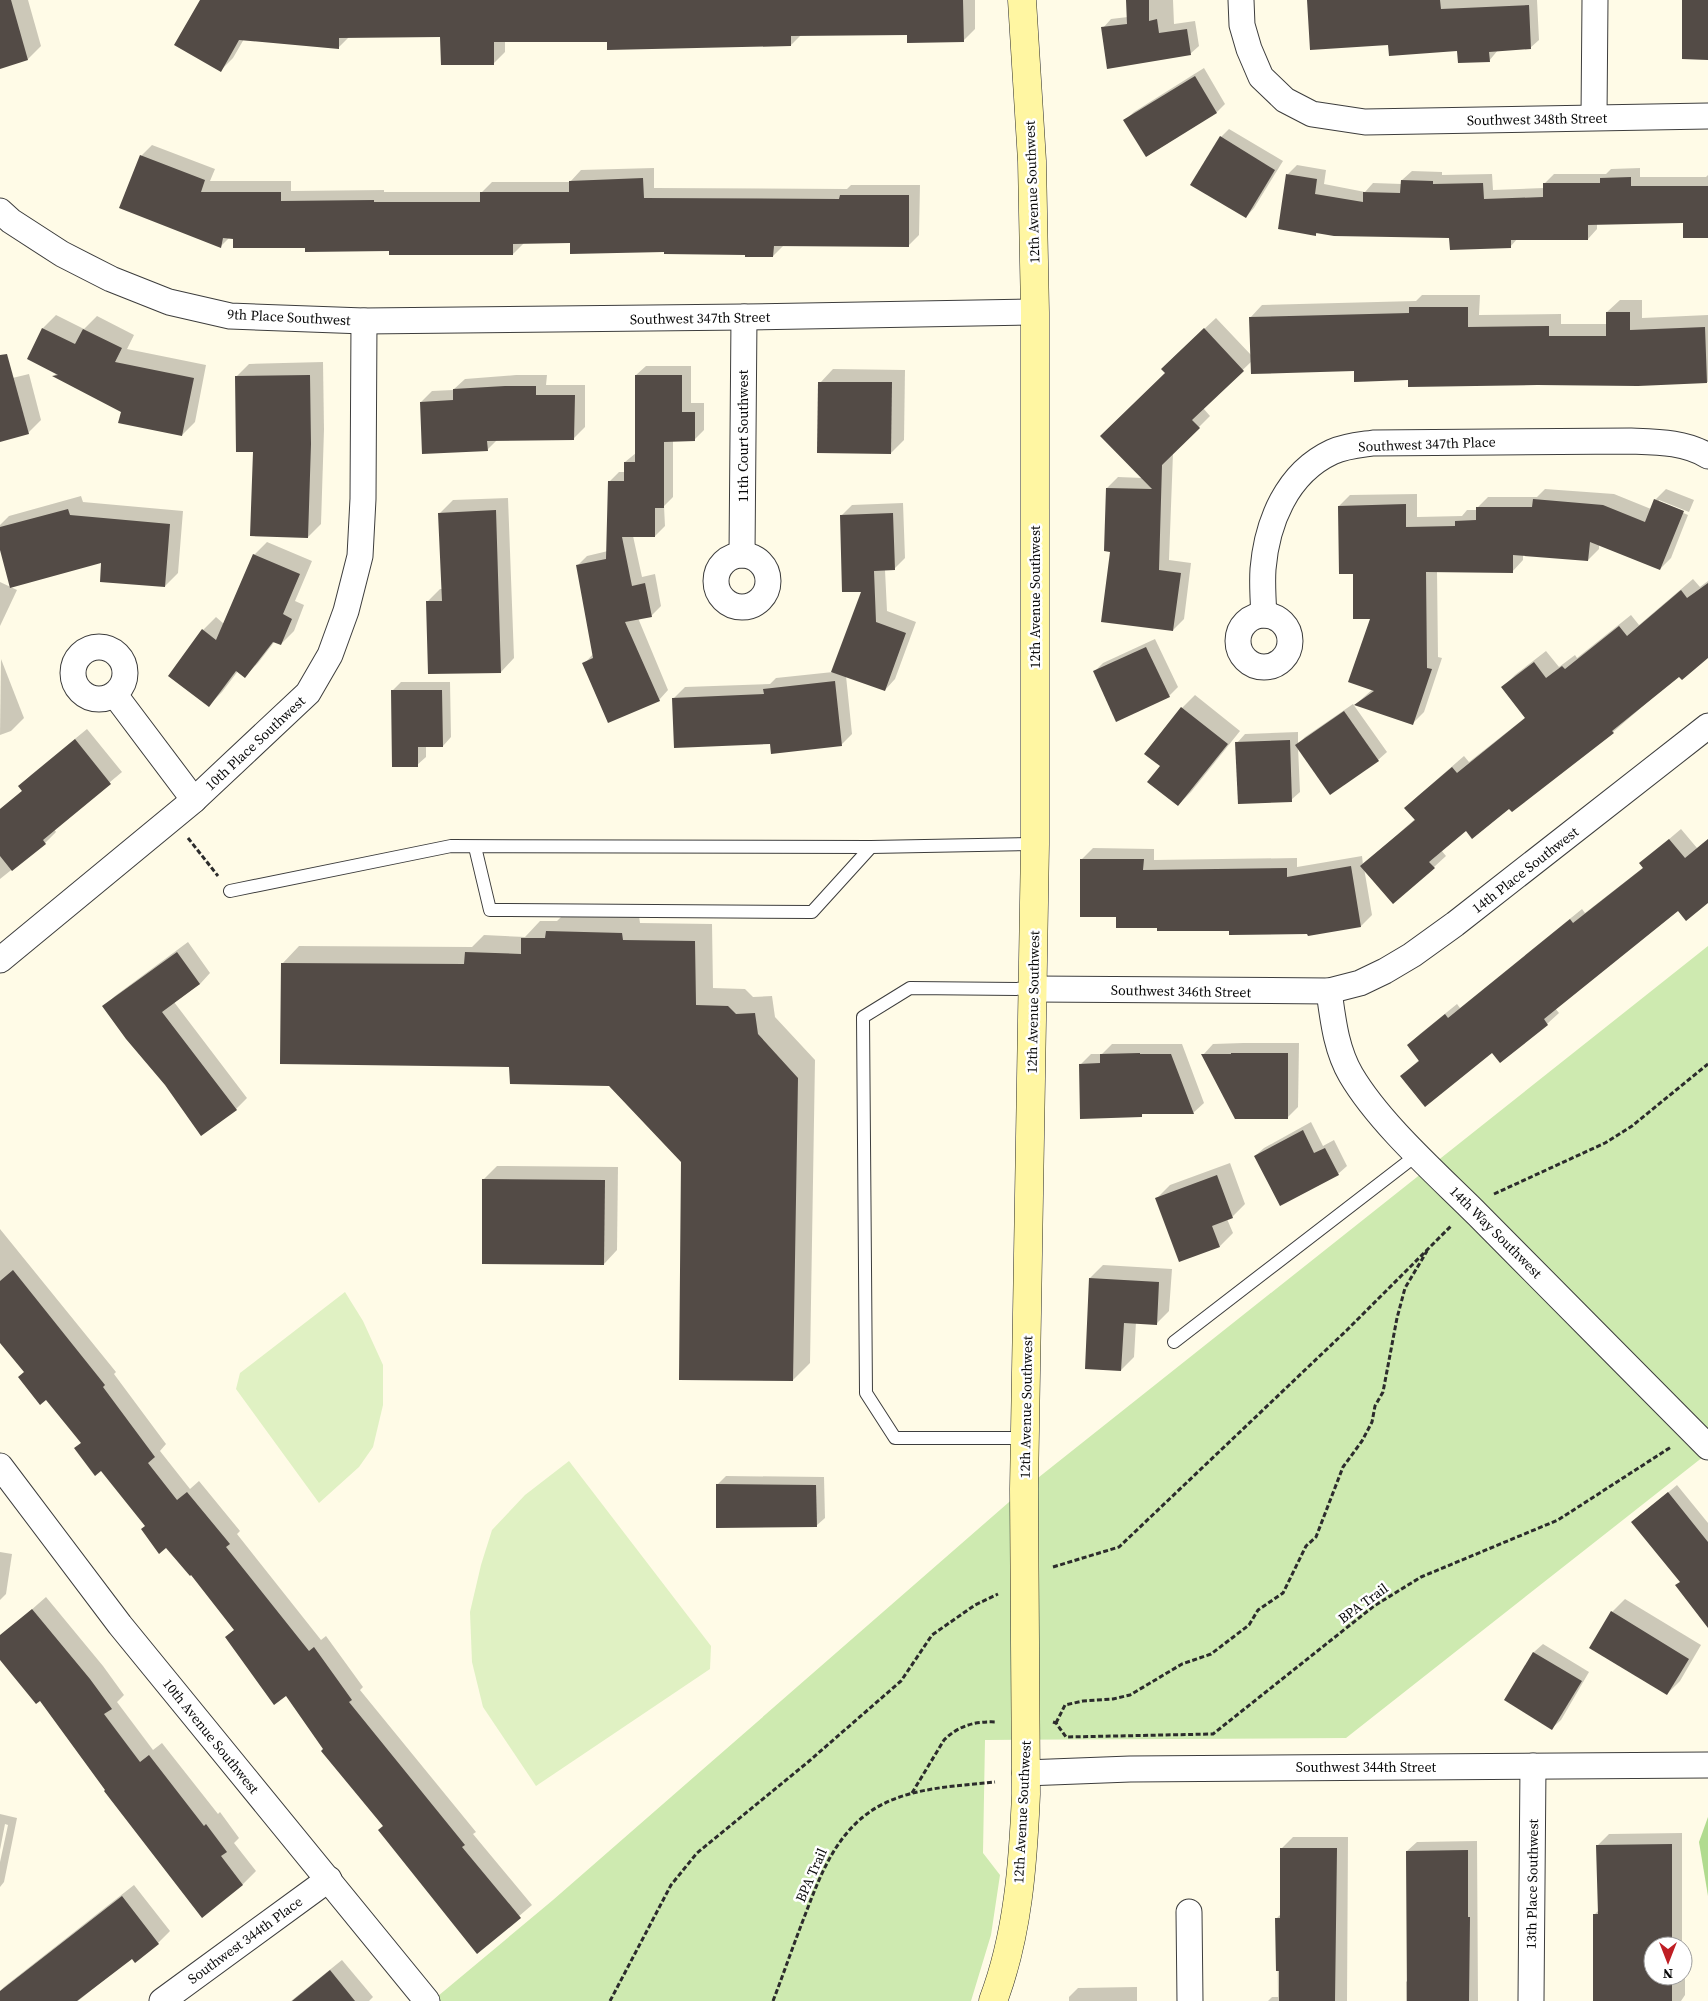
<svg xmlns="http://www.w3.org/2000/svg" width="1708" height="2001" font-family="'Source Serif 4',serif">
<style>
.green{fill:#ceeab0}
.forest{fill:#b1db8f}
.pitch{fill:#e0f1c3}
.shadow{fill:#0003}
.building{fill:#534b46}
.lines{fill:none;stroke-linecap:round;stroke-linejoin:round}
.lane-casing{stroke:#3d3d3d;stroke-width:14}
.street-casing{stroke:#3d3d3d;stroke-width:27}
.secondary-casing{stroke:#2c2c2c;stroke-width:29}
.path{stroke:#2c2c2c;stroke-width:3;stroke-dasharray:5 2.5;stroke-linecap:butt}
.lane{stroke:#fff;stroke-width:12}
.street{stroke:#fff;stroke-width:25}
.secondary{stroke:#fff6a2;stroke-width:28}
.labels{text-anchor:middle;stroke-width:5;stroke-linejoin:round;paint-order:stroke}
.street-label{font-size:14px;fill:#0a0a0a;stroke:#fff}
</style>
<rect width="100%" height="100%" fill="#fffbe7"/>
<path class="green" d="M1708,946V1453L1346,1738L985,1740L983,1853L1000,1875L991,1935L971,2001H432L553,1900L1024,1489Z"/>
<path class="forest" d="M1708,1817V1896L1699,1842Z"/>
<g class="pitch">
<path d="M345,1292L363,1321L383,1365V1405L373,1447L359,1467L319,1503L236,1389L240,1373Z"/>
<path d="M569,1461L711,1646L710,1669L536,1786L483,1707L472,1662L470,1612L481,1565L492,1530L525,1495Z"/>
</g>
<g class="shadow">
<path d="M0,0H28L41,46L28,59L0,67Z"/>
<path d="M201,0H975V29L963,41L908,33L801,35L791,45L505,40V52L494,63L442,35L349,37L338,48L244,39L233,58L221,70Z"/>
<path d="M1128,0H1173L1174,24L1195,21L1199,46L1190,54L1103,28L1111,19L1128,17Z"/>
<path d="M1308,0H1537L1539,40L1530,48L1498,50L1489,61L1459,49L1389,44Z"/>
<path d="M1204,68L1225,104L1217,112L1147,156L1125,120L1134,112Z"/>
<path d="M1229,129L1283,161L1254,208L1246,217L1221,137Z"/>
<path d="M152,145L215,169L210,181H291V191L384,190V192H482L492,182H570L581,170L654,168V188L847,189L851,185H920L919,235L908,246L784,245L773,256L665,251L571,241L524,243L513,254L306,247L230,237L220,247L121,207L142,155Z"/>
<path d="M1297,165L1326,170L1324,184L1365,192L1373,183L1402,184V180L1412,171L1442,172V175L1492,174L1493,190L1544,188V184L1554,174H1606L1611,169L1640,168V177H1706L1708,175V237L1685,222L1597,223V229L1588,239L1518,238L1510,247L1450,237L1318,232L1315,235L1280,228L1288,174Z"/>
<path d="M1422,295H1480L1479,315L1561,314V324H1607V312L1620,300H1642V318L1708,315V382L1638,385L1409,379L1355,369L1252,361L1203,408L1210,416L1173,453L1169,560L1191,563L1184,619L1173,630L1112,550L1107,488L1118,477L1143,478L1166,373L1173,358L1216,318L1252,356L1250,318L1262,305L1416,301Z"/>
<path d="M56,315L84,329L97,316L134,335L127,349L206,365L195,422L182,435L122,411L54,376L57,373L43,328Z"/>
<path d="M323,362L324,430L321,524L308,537L254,451L236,377L249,364Z"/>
<path d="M646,366H691V403H704V430L694,440H673V497L664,506L665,526L655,536H633L642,577L655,574L661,606L651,616L638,618L668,690L659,700L584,664L594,653L577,566L587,556L608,551L609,482L619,472H625V462L636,453V375Z"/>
<path d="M833,369L905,370L904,440L891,453L820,383Z"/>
<path d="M29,374L41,420L28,433L0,440V381Z"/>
<path d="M516,375H547L546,385H585V427L574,438L498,439L487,450L421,402L432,391L453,390L465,379Z"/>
<path d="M1545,489L1614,494L1651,509L1655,500L1666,489L1694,500L1689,512L1659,500V502L1688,515L1671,558L1660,569L1599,545V549L1588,560L1523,555V560L1512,572L1437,571L1438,657L1442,658L1424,712L1413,723L1356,704L1373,689L1372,617L1354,572L1339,506L1350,495L1417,494V517L1462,516L1467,510H1477V508L1488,497H1537Z"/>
<path d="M81,496L83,502L183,511L178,573L165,586L103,562L0,545V525L9,516Z"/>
<path d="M508,498L514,658L501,672L427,602L440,589H443L440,513L453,500Z"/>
<path d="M903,503L905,558L894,569L885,570L887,611L916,622L895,679L885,690L846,676L852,734L841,745L771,743L674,698L685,687L770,684L776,678L833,672L863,590L841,516L852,505Z"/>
<path d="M267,542L312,561L295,601L304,605L294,631L281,644L275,641L258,663L245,676L238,671L222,692L209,705L203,630L216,617L224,624L254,555Z"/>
<path d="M1693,579L1700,587L1708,581V656L1679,675L1613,732L1512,810L1509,807L1466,829L1441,850L1446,856L1434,867L1364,868L1372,915L1361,926L1308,932L1159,927L1117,916L1082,859L1093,848L1154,849V860L1297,858V867L1362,856L1363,865L1415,819L1406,808L1418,796L1464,756L1469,762L1526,717L1503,687L1515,675L1546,651L1559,667L1575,655L1577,658L1631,615L1639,625Z"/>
<path d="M0,582L17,590L0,626Z"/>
<path d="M1155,639L1178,687L1169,696L1094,672L1103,663Z"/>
<path d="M1,659L24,718L11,731L0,735Z"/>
<path d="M401,682H450L451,737L443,746H426V757L417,765L392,691Z"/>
<path d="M1195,695L1240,731L1191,792L1178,805L1182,708Z"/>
<path d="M1353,704L1387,752L1378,760L1298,747L1300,792L1291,800L1237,743L1245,734L1298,732V744L1305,737Z"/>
<path d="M87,729L122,772L54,829L56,832L45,843L0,879V809L23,790L20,786L31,775Z"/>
<path d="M1681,829L1697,848L1708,839V902L1679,910L1555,1008L1559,1013L1547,1024L1501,1062L1492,1052L1402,1076L1420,1059L1408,1045L1420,1034L1457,1004L1460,1008L1582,909L1585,913L1644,867L1641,863Z"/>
<path d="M564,914L639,916L640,923L712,924L713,988L745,989L753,997L772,996L775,1017L815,1060L810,1363L793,1380L682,1162L610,1085L510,1066L282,964L299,946L472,947L484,935L525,937L540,921H557Z"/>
<path d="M188,942L210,973L200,984L174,1002L247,1098L236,1109L201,1134L166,1085L104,1006L115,996Z"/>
<path d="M1243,1043H1299L1298,1107L1287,1118L1203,1055L1213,1044Z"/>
<path d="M1112,1044H1182L1204,1103L1193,1113L1144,1112L1141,1116L1080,1065L1091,1054H1102Z"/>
<path d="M1311,1122L1323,1146L1334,1140L1347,1166L1338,1174L1255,1156L1264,1148Z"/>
<path d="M1230,1163L1245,1204L1232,1217L1227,1219L1233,1233L1220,1246L1157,1198L1170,1185Z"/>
<path d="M497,1166L618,1167L617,1250L604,1264L484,1179Z"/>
<path d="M0,1229L116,1372L114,1374L166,1444L160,1451L190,1489L199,1481L240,1531L237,1534L321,1640L326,1636L363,1687L360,1690L476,1832L473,1834L532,1905L477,1952L286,1695L192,1573L146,1526L102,1469L76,1448L82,1442L0,1341Z"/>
<path d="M1103,1265L1172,1269L1169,1311L1156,1324L1136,1322L1134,1357L1121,1370L1090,1278Z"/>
<path d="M726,1476L824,1477L825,1518L816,1526L718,1484Z"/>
<path d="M1677,1485L1708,1523V1626L1681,1581L1633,1522Z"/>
<path d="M0,1552L12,1554L6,1594L0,1600Z"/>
<path d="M46,1597L103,1666L124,1695L117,1702L153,1750L162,1743L218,1814L220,1812L239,1838L234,1843L256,1871L243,1884L202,1916L5,1633Z"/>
<path d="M1625,1599L1701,1645L1680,1681L1667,1694L1612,1612Z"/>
<path d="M1543,1644L1589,1672L1561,1720L1552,1728L1506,1700L1534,1652Z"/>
<path d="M0,1814L17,1818L4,1882L0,1887V1862L8,1825L5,1824L0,1850Z"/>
<path d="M1682,1833V1946H1653V1976H1683V1970H1685V1995L1681,2001H1594V1915L1599,1910L1598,1845L1609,1834Z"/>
<path d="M1293,1837H1348L1347,2001H1268L1272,1997H1278L1277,1918L1281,1914V1849Z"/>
<path d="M1477,1841L1478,2001H1406V1982L1408,1980L1407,1851L1417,1842Z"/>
<path d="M134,1885L170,1931L158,1943L132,1957L78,2001H0V1991L4,1987Z"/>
<path d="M342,1960L373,1997L369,2001H291Z"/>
<path d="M1137,1987V2001H1069V1997L1078,1988Z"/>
</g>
<g class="building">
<path d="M0,0H11L28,60L0,69Z"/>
<path d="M200,0H963L964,42L907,43V35L791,36V46L607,50V42H494V65H441L440,37L339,38V49L239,40L221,72L174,45Z"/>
<path d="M1126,0H1149V21L1157,19L1159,33L1187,29L1191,55L1107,69L1101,27L1127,24Z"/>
<path d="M1307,0H1440L1441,9L1529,5L1531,49L1489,52L1490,62L1458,63L1457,51L1389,56L1388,45L1310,50Z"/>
<path d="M1682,0H1708V60L1682,59Z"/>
<path d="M1195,76L1217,113L1146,157L1123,120Z"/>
<path d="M1220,136L1275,170L1246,218L1190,185Z"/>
<path d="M140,155L205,180L201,192H281V201L374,200V202H480V192H569V181L643,178L644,198L839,199L840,195H909V247L774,246L773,257H745V255L664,254V252L570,254V243L513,244V255H389V251L305,252V248H233V239L223,238L221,248L119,208Z"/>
<path d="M1286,174L1317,179L1315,194L1363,202V192L1400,193L1401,180L1433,181V184L1483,183L1484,199L1543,197V183H1600V178L1631,177V186H1708V238H1683V223L1588,225V240H1511V248L1450,250L1449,238L1334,236L1316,233V236L1278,229Z"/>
<path d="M1409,307H1468V327L1549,326V336H1606V312H1630V330L1705,327L1707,383L1638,386L1537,385L1408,387V380L1354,382V371L1251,374L1249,317L1409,313Z"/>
<path d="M42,328L75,344L83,329L122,348L115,362L194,378L182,436L118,423L121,412L52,376L58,375L27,359Z"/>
<path d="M1204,328L1244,371L1192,420L1200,428L1162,465L1159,570L1181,573L1173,631L1101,622L1110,552L1104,551L1106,488L1152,489L1100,436L1165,373L1161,369Z"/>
<path d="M7,354L29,434L0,442V355Z"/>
<path d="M310,375L311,444L308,538L250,536L253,452H236L235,376Z"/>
<path d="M635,375H682V412H695V441L664,442V508H655V537H622L632,586L645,583L652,617L625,622L660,701L608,723L582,663L593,658L576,565L606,559L608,481H624V462H635Z"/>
<path d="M818,382H892L891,454L817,453Z"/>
<path d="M505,386H536V395H575L574,440L487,441L488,451L422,454L420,402L453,400V389Z"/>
<path d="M1533,499L1603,505L1645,522L1654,499L1684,511L1660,570L1590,542L1588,561L1513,555V573L1426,572L1427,668L1432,669L1413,725L1354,705L1374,691L1348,682L1370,619H1353V574H1339L1338,506L1406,504V527L1455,526V521L1476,520V507H1532Z"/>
<path d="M68,509L70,515L170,524L165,587L100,582L101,563L10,588L0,550V527Z"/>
<path d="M496,510L501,673L428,674L426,601H442L438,513Z"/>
<path d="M893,513L895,570L874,571L876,622L906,633L885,691L831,672L861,592H842L840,515Z"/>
<path d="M253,554L300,574L283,614L292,619L281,645L273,642L245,678L236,671L209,707L168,676L202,629L216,640Z"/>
<path d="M1708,583V658L1682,680L1679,677L1612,731L1614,733L1512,812L1509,809L1472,839L1466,831L1429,862L1435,868L1393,904L1360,866L1415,820L1404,808L1452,767L1457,773L1525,718L1501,687L1534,662L1546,678L1562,666L1565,669L1619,626L1627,636L1681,590L1687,598Z"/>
<path d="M1146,647L1170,697L1116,722L1093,671Z"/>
<path d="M835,681L842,746L771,754L770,744L674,748L672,698L764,694L763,689Z"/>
<path d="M391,690H442L443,747H418V767H392Z"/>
<path d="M1181,707L1228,744L1178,806L1147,782L1160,766L1144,754Z"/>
<path d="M1344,711L1379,761L1330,795L1295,745Z"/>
<path d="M75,739L111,784L43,840L46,844L12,871L0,856V809L22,791L18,786Z"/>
<path d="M1290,740L1292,802L1238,804L1235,742Z"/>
<path d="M1669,839L1685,858L1708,839V903L1686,921L1678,911L1544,1019L1548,1025L1500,1063L1492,1053L1425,1107L1400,1076L1419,1061L1407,1045L1445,1014L1448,1018L1570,919L1573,923L1643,868L1639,863Z"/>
<path d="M1080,859H1144L1143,870L1287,868V877L1351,866L1361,927L1308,936L1307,934L1229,935V931H1157V928H1116V917H1080Z"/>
<path d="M546,931L622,933L623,940L695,941L696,1005L728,1006L736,1014L755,1013L758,1034L798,1078L793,1381L679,1380L681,1162L609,1086L510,1084L509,1067L280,1064L281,963L464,964L465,952L521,954V938H545Z"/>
<path d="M177,952L200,984L162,1012L237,1110L201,1136L165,1085L126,1039L102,1006Z"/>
<path d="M1140,1053V1054H1171L1194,1114H1142V1117L1080,1119L1079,1064L1100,1063V1054Z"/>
<path d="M1231,1053H1288V1119H1235L1201,1054H1231Z"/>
<path d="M1303,1130L1314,1153L1325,1148L1339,1175L1280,1206L1254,1156Z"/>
<path d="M1217,1175L1233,1218L1212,1226L1220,1247L1179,1262L1155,1198Z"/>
<path d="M482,1179L605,1180L604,1265L482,1264Z"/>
<path d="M13,1270L105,1385L103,1387L155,1457L148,1463L177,1500L187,1492L230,1544L226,1547L309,1651L314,1647L352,1700L349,1702L465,1845L462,1847L521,1918L477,1954L378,1830L383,1826L321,1751L323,1749L286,1696L274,1705L225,1637L234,1630L191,1575L190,1576L166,1548L159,1554L141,1529L145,1526L101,1471L95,1476L74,1448L81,1443L46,1400L40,1405L18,1377L24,1372L0,1343V1281Z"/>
<path d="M1089,1278L1159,1282L1157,1325L1124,1323L1121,1371L1085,1369Z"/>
<path d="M716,1484L816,1485L817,1527L716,1528Z"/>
<path d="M1668,1492L1708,1542V1628L1675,1585L1680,1582L1631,1522Z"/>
<path d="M32,1609L90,1679L112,1709L104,1714L140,1762L149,1755L204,1826L206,1824L227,1852L221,1856L243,1885L202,1918L104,1791L105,1790L40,1701L36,1704L0,1660V1635Z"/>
<path d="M1611,1611L1689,1659L1667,1695L1589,1648Z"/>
<path d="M1533,1652L1582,1681L1552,1730L1504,1700Z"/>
<path d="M1672,1844V1946H1653V1976H1672V2001H1593V1914H1598L1596,1845Z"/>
<path d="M1280,1848H1337L1335,2001H1279V1971H1276L1275,1918H1280Z"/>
<path d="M1468,1850V1917H1470L1469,2001H1407L1406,1851Z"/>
<path d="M122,1896L159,1944L135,1963L132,1959L77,2001H0V1991Z"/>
<path d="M330,1970L355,2001H292Z"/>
</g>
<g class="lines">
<g class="lane-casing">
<g id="lane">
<path d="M475,847L490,910L812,912L871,847"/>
<path d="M230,891L451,846L871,847L1035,844"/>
<path d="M1174,1342L1418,1154"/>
<path d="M1025,1438H895L866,1393L863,1017L910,988L1033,989"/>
</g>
</g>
<g class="street-casing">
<g id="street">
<path d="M1241,0L1242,25L1249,49L1261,77L1285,100L1312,114L1365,122L1708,116"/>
<path d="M1594,117L1595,0"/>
<path d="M0,211L11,221L62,254L111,279L169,302L230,316L364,321L744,317L1035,312"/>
<path d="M742,555L744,317"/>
<circle cx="742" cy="581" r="26"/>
<circle cx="1264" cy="641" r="26"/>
<path d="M1264,615C1263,600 1262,584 1263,569C1267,522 1287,473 1332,452C1345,446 1359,445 1373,443L1631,441C1658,442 1685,442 1708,456"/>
<circle cx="99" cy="673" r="26"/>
<path d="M115,695L194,800"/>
<path d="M0,960L194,800L308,693L330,655L346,611L360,556L363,499L364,321"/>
<path d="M1033,989L1329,991L1360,983L1385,971L1412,955L1455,924L1708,726"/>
<path d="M1329,991C1333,1020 1336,1049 1351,1075C1380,1124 1437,1174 1478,1215C1555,1292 1631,1370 1708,1447"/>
<path d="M0,1466L120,1625L427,2001"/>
<path d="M1025,1773L1130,1769L1708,1765"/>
<path d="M1189,1912L1190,2001"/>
<path d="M162,2001L329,1879"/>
<path d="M1531,2001L1533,1766"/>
</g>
</g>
<g class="secondary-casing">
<path id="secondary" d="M993,2001C1018,1935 1023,1864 1026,1794L1024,1489L1035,844V312L1032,161L1022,0"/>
</g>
<g class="path">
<path d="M188,838L218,876"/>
<path d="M1494,1194L1605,1143L1632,1126L1708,1064"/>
<path d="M1053,1567L1119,1547L1347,1330L1451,1226"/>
<path d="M1053,1722L1056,1723L1066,1737L1213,1734L1374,1606L1421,1577L1558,1520L1671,1447"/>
<path d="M1056,1723L1065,1705L1083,1701L1113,1699L1130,1695L1182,1664L1211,1654L1249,1625L1258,1610L1283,1593L1306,1546L1316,1537L1343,1467L1362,1441L1372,1422L1375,1406L1383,1392L1397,1318L1405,1288L1427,1251"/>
<path d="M912,1793L944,1740C959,1725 976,1721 997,1722"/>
<path d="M610,2001L671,1885L697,1853L808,1762L901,1681L932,1635L975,1605L998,1594"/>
<path d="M773,2001C783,1975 792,1949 802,1923C820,1876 836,1828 883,1804C917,1787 958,1786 995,1782"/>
</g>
<use href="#lane" class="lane"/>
<use href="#street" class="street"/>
<use href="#secondary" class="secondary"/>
</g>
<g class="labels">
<g class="street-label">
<text transform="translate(1537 119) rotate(-1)" y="5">Southwest 348th Street</text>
<text transform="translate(1032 192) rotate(-92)" y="5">12th Avenue Southwest</text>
<text transform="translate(289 317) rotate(3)" y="5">9th Place Southwest</text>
<text transform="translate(700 318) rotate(-1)" y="5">Southwest 347th Street</text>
<text transform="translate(743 436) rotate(-90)" y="5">11th Court Southwest</text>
<text transform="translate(1427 444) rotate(-2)" y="5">Southwest 347th Place</text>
<text transform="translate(1035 597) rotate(-90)" y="5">12th Avenue Southwest</text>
<text transform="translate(255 743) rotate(-43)" y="5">10th Place Southwest</text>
<text transform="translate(1525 870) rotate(-38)" y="5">14th Place Southwest</text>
<text transform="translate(1181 991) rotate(1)" y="5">Southwest 346th Street</text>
<text transform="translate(1033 1002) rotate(-89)" y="5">12th Avenue Southwest</text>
<text transform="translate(1496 1232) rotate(45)" y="5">14th Way Southwest</text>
<text transform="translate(1026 1407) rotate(-89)" y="5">12th Avenue Southwest</text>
<text transform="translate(1363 1603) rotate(-36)" y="5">BPA Trail</text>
<text transform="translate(211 1736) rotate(51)" y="5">10th Avenue Southwest</text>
<text x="1366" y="1772">Southwest 344th Street</text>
<text transform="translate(1022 1812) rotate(-87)" y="5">12th Avenue Southwest</text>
<text transform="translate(811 1875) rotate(-66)" y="5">BPA Trail</text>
<text transform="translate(1532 1884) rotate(-89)" y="5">13th Place Southwest</text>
<text transform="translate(245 1940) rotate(-36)" y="5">Southwest 344th Place</text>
</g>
</g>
<g transform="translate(1668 1961) rotate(180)"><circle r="24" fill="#ffffff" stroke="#9d9d9d"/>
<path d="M0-4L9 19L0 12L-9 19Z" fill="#bf1e24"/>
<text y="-8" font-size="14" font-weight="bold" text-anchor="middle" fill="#0a0a0a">N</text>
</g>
</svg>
